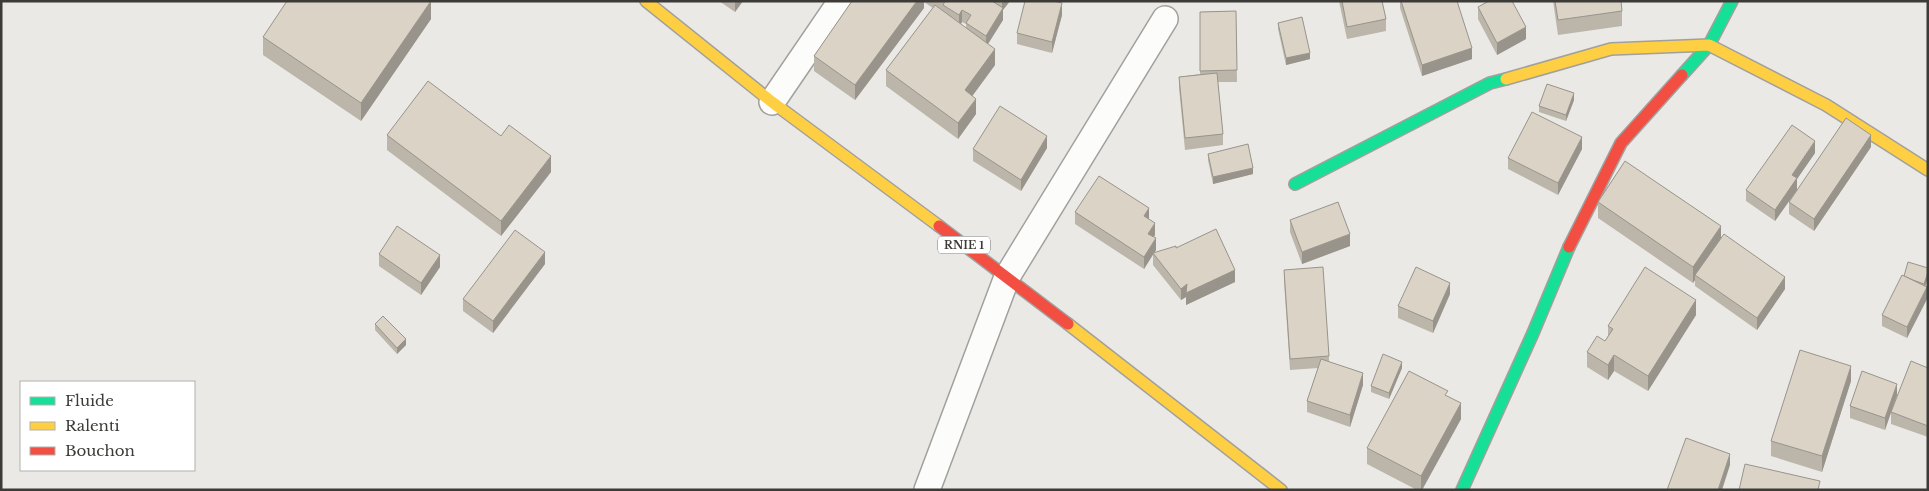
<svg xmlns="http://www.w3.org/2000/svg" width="1929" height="491" font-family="'Libre Baskerville',serif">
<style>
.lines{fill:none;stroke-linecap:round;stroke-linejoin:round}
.street-casing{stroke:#a1a09d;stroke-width:28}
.fast-casing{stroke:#a1a09d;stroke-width:14}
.slow-casing{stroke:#a1a09d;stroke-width:14}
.jam-casing{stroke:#a1a09d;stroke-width:14}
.street{stroke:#fcfcfb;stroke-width:25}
.fast{stroke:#16e098;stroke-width:11}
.slow{stroke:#ffcf43;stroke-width:11}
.jam{stroke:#f24e42;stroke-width:11}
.wall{fill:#bbb5aa;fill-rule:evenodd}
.shaded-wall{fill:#99948b}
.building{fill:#dad3c6;stroke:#99948b}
.labels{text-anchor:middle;stroke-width:4;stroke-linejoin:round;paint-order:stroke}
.shield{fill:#fff;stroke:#767673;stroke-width:1}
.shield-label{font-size:11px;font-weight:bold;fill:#3c3b37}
</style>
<rect width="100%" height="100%" fill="#ebe9e5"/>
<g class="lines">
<g class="street-casing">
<g id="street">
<path d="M772,102L841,1"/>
<path d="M927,490L1007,277L1165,19"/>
</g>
</g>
<g class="fast-casing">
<g id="fast">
<path d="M1682,75L1709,45L1732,1"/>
<path d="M1295,184L1490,83L1506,79"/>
<path d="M1462,490L1533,333L1569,247"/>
</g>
</g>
<g class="slow-casing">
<g id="slow">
<path d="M646,1L772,102L939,226"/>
<path d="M1506,79L1611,49L1709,45L1826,105L1928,170"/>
<path d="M1068,324L1281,490"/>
</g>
</g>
<g class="jam-casing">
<g id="jam">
<path d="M939,226L1068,324"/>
<path d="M1569,247L1621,143L1682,75"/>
</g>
</g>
<use href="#street" class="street"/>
<use href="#fast" class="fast"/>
<use href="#slow" class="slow"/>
<use href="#jam" class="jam"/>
</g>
<g class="wall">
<path d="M719,1H743L735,12Z"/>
<path d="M852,1H1010L1003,10V20L988,44L995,65L972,96L976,114L958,139L886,86V70L933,8L924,2V8L855,100L814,71V56ZM962,22L966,24V28L961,24Z"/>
<path d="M1339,1H1382L1386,19V31L1347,39Z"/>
<path d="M1400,1H1457L1472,59L1422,76L1400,8Z"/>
<path d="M1553,1H1621L1622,11V26L1558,35Z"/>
<path d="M1478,7L1526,39L1497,55L1478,19Z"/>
<path d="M1236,11L1237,82H1218L1223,134V145L1185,150L1179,88V77L1200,74V12Z"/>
<path d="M1062,15L1052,53L1017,44V33Z"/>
<path d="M431,19L361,121L263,55V37Z"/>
<path d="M1278,23L1310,59L1286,65L1278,29Z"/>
<path d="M1574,100L1566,121L1539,112V106Z"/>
<path d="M387,135L501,136L551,172L501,236L387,150Z"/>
<path d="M1871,147L1814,231L1789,214V202Z"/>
<path d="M1047,148L1021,191L973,161V149Z"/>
<path d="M1582,149L1558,195L1508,169V158Z"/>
<path d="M1815,153L1797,179V190L1775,221L1746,201V190Z"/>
<path d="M1208,154L1253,174L1213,184L1208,160Z"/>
<path d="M1598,202L1721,238L1785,289L1757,330L1695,286V280L1693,283L1598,218Z"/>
<path d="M1075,212L1149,219L1155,235L1154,237L1156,250L1154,253L1176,248L1235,282L1186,305V297L1181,300L1153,265V254L1144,269L1075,224Z"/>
<path d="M1290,220L1350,246L1302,264L1290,232Z"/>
<path d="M379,254L440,267L421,295L379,266Z"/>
<path d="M545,264L493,333L463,311V299Z"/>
<path d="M1928,268L1925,286L1927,299L1907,338L1882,326V315Z"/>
<path d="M1284,270L1329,356V362L1363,385L1350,427L1307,412V401L1318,368L1290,370L1284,281Z"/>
<path d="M1450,294L1433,333L1398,318V306Z"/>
<path d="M1696,315L1648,391L1614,371L1608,380L1587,367V352L1605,341L1608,336V326Z"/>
<path d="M375,324L406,345L397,354L375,330Z"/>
<path d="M1402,368L1389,399L1371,392V386Z"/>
<path d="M1928,368V437L1891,424V412Z"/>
<path d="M1851,381L1822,472L1771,456V441Z"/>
<path d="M1897,395L1885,430L1850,418V406Z"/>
<path d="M1448,396L1461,419L1422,490H1417L1367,464V448Z"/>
</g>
<g class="shaded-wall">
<path d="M431,1V19L361,121V103Z"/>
<path d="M735,1H743L735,12Z"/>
<path d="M917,1H924V8L855,100V85Z"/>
<path d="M1002,1H1010L1003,10V20L986,47V36L1002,10Z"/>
<path d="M1062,3V15L1052,53V42Z"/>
<path d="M962,10V22L959,27V15Z"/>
<path d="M1526,27V39L1497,55V43Z"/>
<path d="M1472,48V59L1422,76V65Z"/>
<path d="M995,49V65L965,106V90Z"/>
<path d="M1310,53V59L1286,65V58Z"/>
<path d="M1574,93V100L1566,121V115Z"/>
<path d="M976,99V114L958,139V123Z"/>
<path d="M1871,135V147L1814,231V219Z"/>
<path d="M1047,136V148L1021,191V180Z"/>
<path d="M1582,137V149L1558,195V183Z"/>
<path d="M1815,141V153L1797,179V190L1775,221V210L1792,175Z"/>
<path d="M551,156V172L501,236V221Z"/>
<path d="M1253,168V174L1213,184V177Z"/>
<path d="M1149,208V220L1144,216Z"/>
<path d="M1155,223V235L1148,245V234Z"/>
<path d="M1721,226V242L1695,275V280L1693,283V267Z"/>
<path d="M1350,234V246L1302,264V252Z"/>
<path d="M1156,238V250L1144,269V257Z"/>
<path d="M545,252V264L493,333V321Z"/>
<path d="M440,255V267L421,295V283Z"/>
<path d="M1235,270V282L1186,305V297L1181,300V289L1187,284Z"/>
<path d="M1928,272V278L1924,290V284Z"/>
<path d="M1785,277V289L1757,330V318Z"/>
<path d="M1450,283V294L1433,333V321Z"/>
<path d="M1927,287V299L1907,338V327Z"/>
<path d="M1696,300V315L1648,391V376Z"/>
<path d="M406,339V345L397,354V348Z"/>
<path d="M1614,355V371L1608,380V365Z"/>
<path d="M1402,362V368L1389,399V393Z"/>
<path d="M1851,366V381L1822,472V456Z"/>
<path d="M1363,373V385L1350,427V415Z"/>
<path d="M1897,384V395L1885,430V418Z"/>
<path d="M1461,403V419L1422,490H1421V476Z"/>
<path d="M1730,454V465L1722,490H1718Z"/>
</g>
<g class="building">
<path d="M287,1H431L361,103L263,37Z"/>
<path d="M852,1H917L855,85L814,56Z"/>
<path d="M945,1H992L1003,8L986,36L966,23L971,15L962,10L959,15L943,5Z"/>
<path d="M1025,1H1054L1062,3L1052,42L1017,33Z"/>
<path d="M1342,1H1382L1386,19L1347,27Z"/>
<path d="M1401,1H1457L1472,48L1422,65Z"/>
<path d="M1489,1H1512L1526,27L1497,43L1478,7Z"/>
<path d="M1555,1H1621L1622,11L1558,20Z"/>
<path d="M935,5L995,49L965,90L976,99L958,123L886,70Z"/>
<path d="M1236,11L1237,70L1200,71V12Z"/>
<path d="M1302,17L1310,53L1286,58L1278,23Z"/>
<path d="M1217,73L1223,134L1185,138L1179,77Z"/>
<path d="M428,81L501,136L509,125L551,156L501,221L387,135Z"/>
<path d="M1547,84L1574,93L1566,115L1539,106Z"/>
<path d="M1000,106L1047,136L1021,180L973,149Z"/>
<path d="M1532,112L1582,137L1558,183L1508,158Z"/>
<path d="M1846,118L1871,135L1814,219L1789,202Z"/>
<path d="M1792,125L1815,141L1792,175L1797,178L1775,210L1746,190Z"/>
<path d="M1248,144L1253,168L1213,177L1208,154Z"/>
<path d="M1625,161L1721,226L1693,267L1598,202Z"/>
<path d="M1099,176L1149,208L1144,216L1155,223L1148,234L1156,238L1144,257L1075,212Z"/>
<path d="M1338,202L1350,234L1302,252L1290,220Z"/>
<path d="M397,226L440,255L421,283L379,254Z"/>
<path d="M1216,229L1235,270L1186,293L1187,284L1181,289L1153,253L1176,246V248Z"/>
<path d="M515,230L545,252L493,321L463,299Z"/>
<path d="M1724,234L1785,277L1757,318L1695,275Z"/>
<path d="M1908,262L1928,268V272L1924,284L1913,280L1904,276Z"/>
<path d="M1323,267L1329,356L1290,359L1284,270Z"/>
<path d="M1416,267L1450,283L1433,321L1398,306Z"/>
<path d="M1645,267L1696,300L1648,376L1614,355L1608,365L1587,352L1597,336L1605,341L1613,329L1608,326Z"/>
<path d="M1902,275L1927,287L1907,327L1882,315Z"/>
<path d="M383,316L406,339L397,348L375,324Z"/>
<path d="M1800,350L1851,366L1822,456L1771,441Z"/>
<path d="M1383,354L1402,362L1389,393L1371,386Z"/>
<path d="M1321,359L1363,373L1350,415L1307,401Z"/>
<path d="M1911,361L1928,368V426L1891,412Z"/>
<path d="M1409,371L1448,391L1445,395L1461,403L1421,476L1367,448Z"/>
<path d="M1862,371L1897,384L1885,418L1850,406Z"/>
<path d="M1686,438L1730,454L1718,490H1667Z"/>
<path d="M1745,464L1820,481L1818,490H1739Z"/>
</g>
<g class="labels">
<rect class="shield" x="938" y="236.5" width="52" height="17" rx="4"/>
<g class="shield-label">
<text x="964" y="249">RNIE 1</text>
</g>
</g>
<rect width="1929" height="491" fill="none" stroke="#3c3b37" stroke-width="5"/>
<rect x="20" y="381" width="175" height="90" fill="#ffffff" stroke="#b1b1af"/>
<rect x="30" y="397" width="25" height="8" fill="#16e098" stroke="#b1b1af"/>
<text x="65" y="406" font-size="15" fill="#3c3b37">Fluide</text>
<rect x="30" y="422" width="25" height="8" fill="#ffcf43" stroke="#b1b1af"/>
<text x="65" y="431" font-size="15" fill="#3c3b37">Ralenti</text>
<rect x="30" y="447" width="25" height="8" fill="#f24e42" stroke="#b1b1af"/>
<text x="65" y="456" font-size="15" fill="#3c3b37">Bouchon</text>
</svg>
